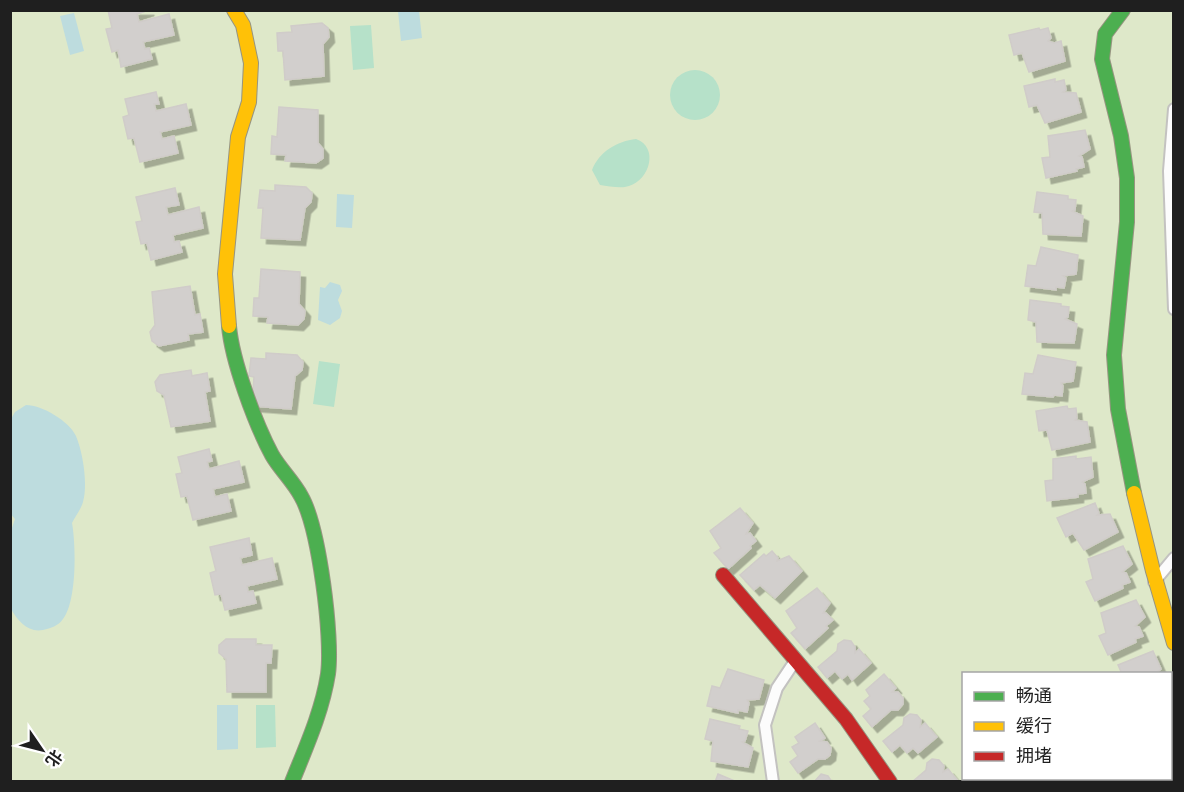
<svg xmlns="http://www.w3.org/2000/svg" width="1184" height="792" font-family="Overpass,'Noto Sans SC',sans-serif">
<style>
.grass{fill:#dee8c9;fill-rule:evenodd}
.pitch{fill:#b6e1c9}
.water{fill:#bddcde}
.building{fill:#d2cfcd;stroke:#d0ccc9;stroke-width:1.5;filter:url(#shadow)}
.lines{fill:none;stroke-linecap:round;stroke-linejoin:round}
.street-casing{stroke:#c3c2c0;stroke-width:14}
.fast-casing{stroke:#979581;stroke-width:16}
.slow-casing{stroke:#979581;stroke-width:16}
.jam-casing{stroke:#979581;stroke-width:16}
.street{stroke:#fcfcfc;stroke-width:10}
.fast{stroke:#4caf50;stroke-width:14}
.slow{stroke:#ffc107;stroke-width:14}
.jam{stroke:#c62828;stroke-width:14}
</style>
<defs>
<filter id="shadow"><feDropShadow dx="5.5" dy="5.5" stdDeviation="0" flood-color="#0004"/></filter>
</defs>
<rect width="100%" height="100%" fill="#edebe8"/>
<path class="grass" d="M10,11H1173V781H11ZM964,674H1170V778H964Z"/>
<g class="pitch">
<path d="M371,25L374,68L353,70L350,26Z"/>
<circle cx="695" cy="95" r="25"/>
<path d="M636,139C659,147 650,180 629,186C621,189 609,186 600,185L592,170C599,152 617,141 636,139Z"/>
<path d="M319,361L340,364L334,407L313,404Z"/>
<path d="M256,705H275L276,747L256,748Z"/>
</g>
<g class="water">
<path d="M398,11H419L422,38L401,41Z"/>
<path d="M74,13L84,51L70,55L60,16Z"/>
<path d="M337,194L354,195L352,228L336,227Z"/>
<path d="M330,282L340,285L342,291L338,300L342,311L340,318L330,325L318,320L320,287L325,288Z"/>
<path d="M26,405C42,405 69,421 76,436C83,453 88,484 83,502C81,509 75,517 72,523C76,545 77,601 63,619C58,626 51,628 43,630C28,633 18,621 11,609V531L15,519L10,513L11,419L15,412Z"/>
<path d="M217,705H238V749L217,750Z"/>
</g>
<g class="building">
<path d="M108,10H149L137,14L139,22L169,14L174,35L143,42L145,49L149,48L152,59L121,67L118,50L112,52L106,29L112,28Z"/>
<path d="M322,23L328,28L329,37L323,44L324,76L285,80L283,51H278L277,33L292,32L291,26Z"/>
<path d="M1039,28L1040,30L1048,28L1051,38L1048,41L1054,43L1061,41L1065,61L1029,72L1022,53L1014,55L1009,35Z"/>
<path d="M1055,79V82L1064,80L1066,90L1063,92L1076,93L1081,112L1045,123L1037,105L1029,107L1024,86Z"/>
<path d="M156,92L159,104H154L156,111L186,104L191,125L160,132L162,139L174,136L178,153L140,162L134,138L128,139L123,117L129,115L125,99Z"/>
<path d="M279,107L318,110V143L323,149V158L316,163L285,161L286,155L271,154L272,136L277,137Z"/>
<path d="M1085,130L1090,149L1079,156L1082,157L1084,167L1076,169L1077,171L1046,178L1042,158L1050,157L1048,136Z"/>
<path d="M275,185L306,187L312,193L311,202L305,208L300,240L261,238L263,208H258L260,190L275,191Z"/>
<path d="M175,188L179,205L166,207L168,215L199,207L203,228L173,235L174,242L179,241L182,252L151,260L147,243L141,244L136,222L142,221L136,197Z"/>
<path d="M1037,192L1068,196V199L1076,200L1075,210L1072,211L1083,216L1081,236L1043,234L1042,213L1034,212Z"/>
<path d="M1041,247L1078,255L1076,274L1063,276L1066,278L1064,288L1056,287V290L1025,286L1028,265L1036,266Z"/>
<path d="M261,269L300,272L299,304L305,311L304,319L298,325L267,323L268,317L253,316L254,298H259Z"/>
<path d="M190,286L195,315L200,314L203,332L188,334L189,340L159,346L152,341L150,332L155,325L152,292Z"/>
<path d="M1030,300L1061,304V306L1069,307L1068,317L1065,319L1077,324L1074,343L1037,342L1036,322L1028,320Z"/>
<path d="M266,353L297,355L303,362L302,370L295,376L291,409L252,406L254,377L249,376L251,358L266,359Z"/>
<path d="M1038,355L1076,362L1073,381L1061,383L1063,386L1062,396L1054,395L1053,397L1022,394L1025,373L1033,374Z"/>
<path d="M191,370L192,376L207,373L210,391L205,392L210,421L171,427L164,395L157,391L155,382L160,375Z"/>
<path d="M1067,406L1068,409L1076,408L1077,418L1075,420L1087,422L1090,442L1052,450L1047,430L1039,431L1036,411Z"/>
<path d="M209,449L212,461L207,462L209,469L239,461L244,482L213,489L215,497L227,494L231,511L193,520L187,496L181,497L176,474L182,473L178,457Z"/>
<path d="M1076,456V459L1091,457L1093,477L1082,482L1085,484L1086,493L1078,494V497L1047,501L1045,481L1053,480V459Z"/>
<path d="M1095,503L1099,513L1097,515L1110,514L1118,532L1084,550L1073,533L1066,537L1057,518Z"/>
<path d="M740,508L753,523L746,534L750,533L756,541L750,546L751,548L728,569L714,553L721,548L710,531Z"/>
<path d="M249,538L252,555L240,558L242,565L272,558L277,579L247,586L248,592L253,591L256,603L225,610L221,594L215,595L210,573L216,571L210,547Z"/>
<path d="M1123,546L1132,564L1122,572L1126,573L1130,582L1122,585L1123,588L1095,601L1086,582L1093,579L1088,559Z"/>
<path d="M772,551L778,558L777,561L789,556L802,571L775,598L760,585L754,590L740,575L764,554L766,556Z"/>
<path d="M817,588L830,603L823,613H826L833,620L826,626L828,628L805,649L791,633L797,628L786,611Z"/>
<path d="M1136,600L1145,617L1135,626L1139,627L1143,636L1135,639L1136,642L1108,655L1099,636L1106,633L1101,613Z"/>
<path d="M226,639H256V645H272L271,663H266V692H227L226,659L219,653V645Z"/>
<path d="M844,640L851,641L855,647V653L859,649L871,663L852,680L848,674L842,679L835,671L827,678L818,667L837,651L838,644Z"/>
<path d="M1153,651L1161,669L1155,674H1122L1118,665Z"/>
<path d="M728,669L764,680L759,699L747,700L749,703L747,712L738,710V713L707,706L712,686L720,688Z"/>
<path d="M884,674L896,688L892,692H898L903,698V704L898,710H891L872,727L863,716L871,709L864,701L870,696L866,690Z"/>
<path d="M1170,700L1174,704V741L1170,742Z"/>
<path d="M910,714L917,715L921,720L920,727L925,723L937,737L918,753L913,748L907,753L900,745L892,752L883,741L903,725L904,718Z"/>
<path d="M710,719L740,726L739,729L748,731L745,741L742,742L753,748L748,767L711,761L713,741L705,739Z"/>
<path d="M815,723L825,738L820,741L827,742L831,748L830,755L825,759H818L798,773L790,762L798,756L792,747L799,743L795,737Z"/>
<path d="M1174,757V780L1170,782V758Z"/>
<path d="M932,759L939,760L944,766L943,772L948,769L959,782H912L926,770L927,763Z"/>
<path d="M718,774L737,782H715Z"/>
<path d="M821,774L828,776L832,782H814Z"/>
</g>
<g class="lines">
<g class="street-casing">
<g id="street">
<path d="M1174,109L1169,171L1174,309"/>
<path d="M1154,582L1174,558"/>
<path d="M773,782L765,725L777,688L795,661"/>
</g>
</g>
<g class="fast-casing">
<g id="fast">
<path d="M1123,10L1105,34L1102,59L1121,136L1127,178V222L1114,355L1118,409L1134,493"/>
<path d="M229,326C232,361 255,423 272,455C280,469 293,481 301,496C319,527 333,638 328,674C322,712 306,747 292,782"/>
</g>
</g>
<g class="slow-casing">
<g id="slow">
<path d="M229,326L225,274L238,137L249,102L251,63L243,25L234,10"/>
<path d="M1134,493L1153,571L1174,643"/>
</g>
</g>
<g class="jam-casing">
<path id="jam" d="M723,575L846,719L890,782"/>
</g>
<use href="#street" class="street"/>
<use href="#fast" class="fast"/>
<use href="#slow" class="slow"/>
<use href="#jam" class="jam"/>
</g>
<rect width="1184" height="792" fill="none" stroke="#1f1f1f" stroke-width="24"/>
<rect x="962" y="672" width="210" height="108" fill="#ffffff" stroke="#a5a5a5" stroke-width="1.5"/>
<rect x="974" y="692" width="30" height="9" fill="#4caf50" stroke="#a5a5a5" stroke-width="1.5"/>
<text x="1016" y="702" font-size="18" fill="#1f1f1f">畅通</text>
<rect x="974" y="722" width="30" height="9" fill="#ffc107" stroke="#a5a5a5" stroke-width="1.5"/>
<text x="1016" y="732" font-size="18" fill="#1f1f1f">缓行</text>
<rect x="974" y="752" width="30" height="9" fill="#c62828" stroke="#a5a5a5" stroke-width="1.5"/>
<text x="1016" y="762" font-size="18" fill="#1f1f1f">拥堵</text>
<g transform="translate(42 750) rotate(125)" stroke="#ffffff" stroke-width="4.5" paint-order="stroke">
<path d="M0-4.5L10 22L0 15L-10 22Z" fill="#1f1f1f"/>
<text y="-9" font-size="16" font-weight="bold" text-anchor="middle" fill="#1f1f1f">北</text>
</g>
</svg>
